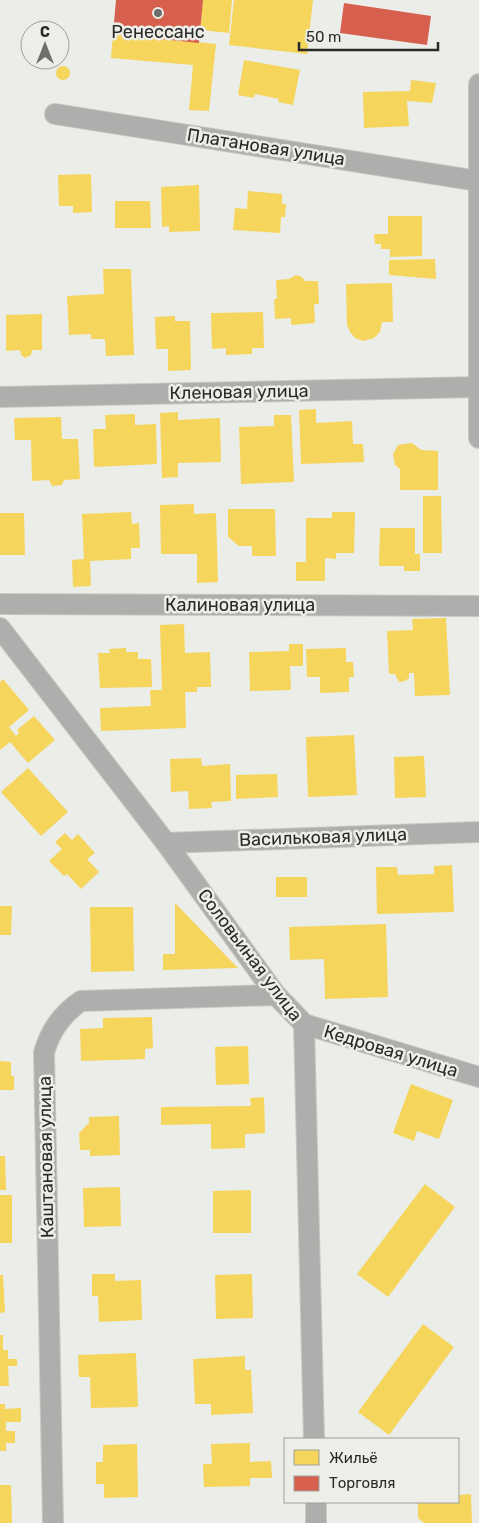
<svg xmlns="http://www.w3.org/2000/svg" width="479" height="1523" font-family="Rubik,sans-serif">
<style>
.homes{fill:#f6d55c}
.shops{fill:#d6604d}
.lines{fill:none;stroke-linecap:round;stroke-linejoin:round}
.minor-casing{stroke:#c8c9c6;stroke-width:22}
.minor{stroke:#aeaeac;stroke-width:20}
.poi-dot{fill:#6e6f6c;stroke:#eceee7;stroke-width:2}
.labels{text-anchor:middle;stroke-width:5;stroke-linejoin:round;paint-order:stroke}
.poi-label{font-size:18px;fill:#2a2b29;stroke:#eceee7}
.street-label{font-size:18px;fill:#2a2b29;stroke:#eceee7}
</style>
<rect width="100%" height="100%" fill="#ebede8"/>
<g class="homes">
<path d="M203,0H232L229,33L200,30Z"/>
<path d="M234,0H313L307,54L229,45Z"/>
<path d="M113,34L216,44L209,111L189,110L193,65L111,58Z"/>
<path d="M244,60L300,70L293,105L278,102L279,99L255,94L254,98L238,95Z"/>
<circle cx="63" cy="73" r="7"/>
<path d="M411,80L436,83L432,103L407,101L409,126L364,128L363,92L410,91Z"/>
<path d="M91,174L92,212L73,213V206H59L58,175Z"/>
<path d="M199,185L200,231L169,232V226L162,227L161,187Z"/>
<path d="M248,191L282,194V204H286L285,217H281L280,233L233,230L235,208L247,209Z"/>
<path d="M115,201H150L151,228H115Z"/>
<path d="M388,216H422V256L390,257V249H381V244H375L374,234H388Z"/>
<path d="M435,259L436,279L389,275V260Z"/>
<path d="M103,269H131L134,355L106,356L105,339H91V334L69,335L67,296L104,294Z"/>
<path d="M296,275L302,277L305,281H318L319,304H314L315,323L291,325V318L275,319L274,299H277L276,280L289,279Z"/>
<path d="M392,283L393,322H382L380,332L374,338L363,341L355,338L350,332L347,325L346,284Z"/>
<path d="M263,312L264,348H252V354L226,355V348L212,349L211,313Z"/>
<path d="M42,314V350H32L31,355L25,358L21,355L20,350L6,351V315Z"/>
<path d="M175,316V321H190L191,370L168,371V349H156L155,317Z"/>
<path d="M316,409V423L352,421L353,444H363L364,462L301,464L299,410Z"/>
<path d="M178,412V420L220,418L221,462L178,463V477L162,478L160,413Z"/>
<path d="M135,414V425L156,424L157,464L94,467L93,429H106L105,415Z"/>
<path d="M274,415H291L294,482L241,484L239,427L274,426Z"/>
<path d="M61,417L62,439H78L80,479L64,480L62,485L52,486L49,480L32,481L31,440H15L14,418Z"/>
<path d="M412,443L421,450L438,451V490H400V469L395,465L393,454L398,445Z"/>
<path d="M423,496H441L442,553H423Z"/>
<path d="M194,504V514L216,513L218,582L197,583V554H161L160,505Z"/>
<path d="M228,509H275L276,556H252V546H239L228,537Z"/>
<path d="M131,512L132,524L139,523L140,548H131V559L90,561L91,586L73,587L72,560L84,559L82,514Z"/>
<path d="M332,512H355L354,553H336V559L325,558V581H296V562H306V518H332Z"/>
<path d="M0,513H24L25,555H0Z"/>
<path d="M380,528H415V554H420V571H404V566H379Z"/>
<path d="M446,618L450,695L415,696L414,673H409V678L405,681L399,682L395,674H389L387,631L413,630L412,619Z"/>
<path d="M184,624L185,653L210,652L211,687H197V692H185L186,728L101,731L100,708L151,706L150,690H162L160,625Z"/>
<path d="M289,644H303V666H290L291,690L250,691L249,652L289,651Z"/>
<path d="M126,648V652H138V659H151L152,687L100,688L98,653H110L109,649Z"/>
<path d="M346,648V662H353L354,677H349V692L320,693V677H307L306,649Z"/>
<path d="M3,679L29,710L9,727L16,736L19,733L17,730L34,716L55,740L28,763L10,742L0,750V682Z"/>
<path d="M354,735L357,795L308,797L306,737Z"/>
<path d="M424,756L426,797L395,798L394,757Z"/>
<path d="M201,758L202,766L230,764L231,801L211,802L212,808L189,809L188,791L171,792L170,759Z"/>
<path d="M28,768L68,812L41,836L1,792Z"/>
<path d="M277,774L278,797L236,799V775Z"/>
<path d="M65,833L72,840L78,834L95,853L87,859L99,872L81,889L67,874L64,876L49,861L62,849L55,842Z"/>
<path d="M452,865L454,912L377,914L376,867H397L398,875L434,874V866Z"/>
<rect x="276" y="877" width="31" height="20"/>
<path d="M175,903L238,968L163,970V954H175Z"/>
<path d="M0,906H12L11,935H0Z"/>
<path d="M90,907H133L134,971L91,972Z"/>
<path d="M386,924L388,997L325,999L324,959L290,960L289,927Z"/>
<path d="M152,1017L153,1048L145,1049V1059L81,1061L80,1029L103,1028V1018Z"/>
<path d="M248,1046L249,1084L216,1085L215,1047Z"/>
<path d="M0,1061L11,1062V1076H14V1090H0Z"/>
<path d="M411,1084L453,1100L439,1139L417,1131L414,1141L393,1133Z"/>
<path d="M264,1097L265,1133L245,1134V1148L211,1149V1124L161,1125V1107L251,1106L250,1098Z"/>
<path d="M119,1116L120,1155L90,1156V1150H80L79,1133L89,1123V1117Z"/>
<path d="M0,1156H5L6,1190H0Z"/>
<path d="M425,1184L455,1207L388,1297L357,1274Z"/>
<path d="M120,1187L121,1226L84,1227L83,1188Z"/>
<path d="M251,1190V1233H213V1191Z"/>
<rect x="0" y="1195" width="12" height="48"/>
<path d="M92,1274H115V1281L141,1280L142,1320L99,1322L98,1296H92Z"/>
<path d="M252,1274L253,1318L216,1319L215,1275Z"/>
<path d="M0,1275H3L5,1312L0,1313Z"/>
<path d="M423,1324L454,1347L389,1435L358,1412Z"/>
<path d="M0,1335H3V1350H8V1359H17V1366H8L9,1386H0Z"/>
<path d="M136,1353L138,1407L91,1408L90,1377H79L78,1355Z"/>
<path d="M245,1356V1370H251L253,1413L211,1415V1404H195L193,1359Z"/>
<path d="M0,1404H5V1409L21,1408V1422H6V1431H15V1443H6V1451H0Z"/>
<path d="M250,1443V1462L271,1461L272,1478H250V1486L204,1487L203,1464H212L211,1444Z"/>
<path d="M137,1444L138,1497L104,1498V1484H96V1462H103V1445Z"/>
<path d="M0,1485H11L12,1523H0Z"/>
<path d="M471,1494L472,1523H424L418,1518V1502H458V1495Z"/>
</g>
<g class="shops">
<path d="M116,0H203L199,43L113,34Z"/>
<path d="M344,3L431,16L427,45L340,33Z"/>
</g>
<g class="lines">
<g class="minor-casing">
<g id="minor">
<path d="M479,84V438"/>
<path d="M55,114L478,181"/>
<path d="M0,397L478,387"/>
<path d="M0,604L479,606"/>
<path d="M0,628L166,843L276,995L304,1024L314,1439"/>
<path d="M166,843L479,832"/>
<path d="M304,1024L479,1077"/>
<path d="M316,1502V1523"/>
<path d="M53,1523L44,1053C50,1030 62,1014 81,1001L276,995"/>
</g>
</g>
<use href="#minor" class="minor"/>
</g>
<circle class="poi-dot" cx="158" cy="13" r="5"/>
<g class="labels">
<g class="poi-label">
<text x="158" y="38">Ренессанс</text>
</g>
<g class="street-label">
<text transform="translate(266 147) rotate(9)" y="6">Платановая улица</text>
<text transform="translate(239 392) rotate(-1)" y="6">Кленовая улица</text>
<text x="240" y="611">Калиновая улица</text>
<text transform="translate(323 837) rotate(-2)" y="6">Васильковая улица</text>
<text transform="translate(250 955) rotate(53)" y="6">Соловьиная улица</text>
<text transform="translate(391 1051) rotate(17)" y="6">Кедровая улица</text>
<text transform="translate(46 1157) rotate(-91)" y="6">Каштановая улица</text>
</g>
</g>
<rect x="284" y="1438" width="175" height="65" fill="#eceee7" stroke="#9ea09b"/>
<rect x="294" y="1450" width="25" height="15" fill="#f6d55c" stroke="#9ea09b"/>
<text x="329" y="1463" font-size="15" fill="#2a2b29">Жильё</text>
<rect x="294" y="1476" width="25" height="15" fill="#d6604d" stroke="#9ea09b"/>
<text x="329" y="1488" font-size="15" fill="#2a2b29">Торговля</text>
<g transform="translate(45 45)"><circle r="24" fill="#eceee7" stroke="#9ea09b"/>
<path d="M0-4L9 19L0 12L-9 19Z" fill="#6e6f6c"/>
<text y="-8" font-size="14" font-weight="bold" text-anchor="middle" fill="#2a2b29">С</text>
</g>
<path d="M299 42v8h139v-8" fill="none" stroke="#2a2b29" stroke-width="2.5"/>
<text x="306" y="42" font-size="15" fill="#2a2b29" stroke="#eceee7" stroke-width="4" paint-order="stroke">50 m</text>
</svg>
